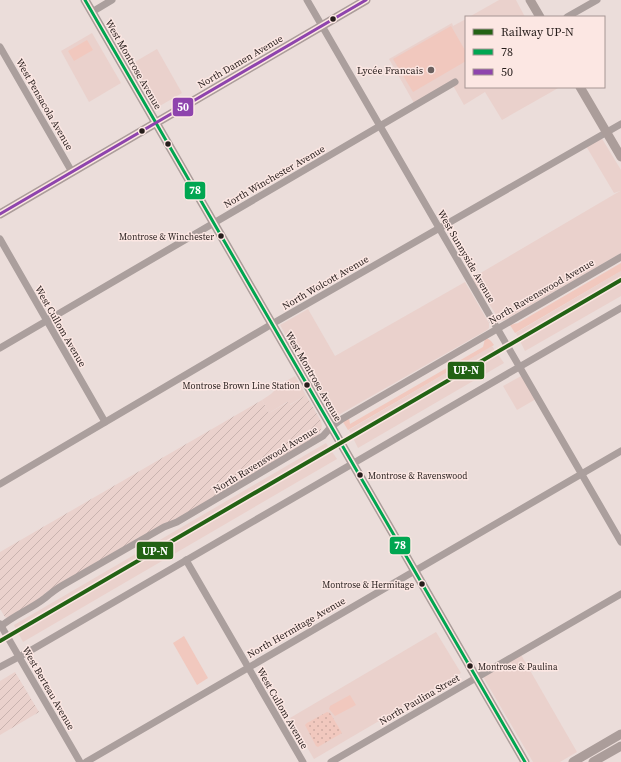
<svg xmlns="http://www.w3.org/2000/svg" width="621" height="762" font-family="'Source Serif 4',serif">
<style>
.built{fill:#ead1cc}
.industrial{fill:url(#industrial-furrows)}
.grass{fill:url(#grass-dots)}
.green{fill:#f1c8be}
.lines{fill:none;stroke-linecap:round;stroke-linejoin:round}
.street{stroke:#ab9f9d;stroke-width:7}
.secondary{stroke:#ab9d9a;stroke-width:9}
.bus-1-casing{stroke:#fce7e3;stroke-width:6}
.bus-2-casing{stroke:#fce7e3;stroke-width:6}
.bus-1{stroke:#00a651;stroke-width:3}
.bus-2{stroke:#8e44ad;stroke-width:3}
.rail-1-casing{stroke:#fce7e3;stroke-width:7}
.rail-1{stroke:#236214;stroke-width:4}
.bus-dot{fill:#261d1b;stroke:#fce7e3;stroke-width:1.5}
.poi-dot{fill:#6b605e;stroke:#fce7e3;stroke-width:1.5}
.labels{text-anchor:middle;stroke-width:3;stroke-linejoin:round;paint-order:stroke}
.bus-label{font-size:9px;fill:#261d1b;stroke:#fce7e3;text-anchor:end}
.street-label{font-size:10px;fill:#261d1b;stroke:#fce7e3}
.poi-label{font-size:10px;fill:#261d1b;stroke:#fce7e3;text-anchor:end}
.line-badge{stroke:#fce7e3;stroke-width:1.5}
.badge-label{font-size:11px;text-anchor:middle;font-weight:bold;fill:#fff}
</style>
<defs>
<pattern id="industrial-furrows" width="10" height="10" patternUnits="userSpaceOnUse"><rect width="10" height="10" fill="#ead1cc"/><path d="M-1 1l2-2M0 10L10 0M9 11l2-2" fill="none" stroke="#c9b3af"/></pattern>
<pattern id="grass-dots" width="8" height="8" patternUnits="userSpaceOnUse"><rect width="8" height="8" fill="#f1c8be"/><path d="M2 2h.1M6 6h.1" fill="none" stroke="#ceaba3" stroke-width="1.8" stroke-linecap="round"/></pattern>
</defs>
<rect width="100%" height="100%" fill="#ebddda"/>
<g class="built">
<path d="M499,0H516L525,17H469Z"/>
<path d="M466,19V87H560L502,120L485,92L464,105L451,82L414,103L389,59L452,23L453,26Z"/>
<path d="M92,33L121,83L89,102L61,51Z"/>
<path d="M157,49L182,93L158,107L133,63Z"/>
<path d="M601,137L621,170V253L505,320L500,321L481,291L478,289L472,278L620,191L614,193L586,146Z"/>
<path d="M621,271V296L525,351L516,333Z"/>
<path d="M465,282L489,323V328L487,330L335,417L314,385L280,325L308,309L335,356Z"/>
<path d="M492,346L504,363L358,448L349,430Z"/>
<path d="M523,375L536,399L517,410L503,386Z"/>
<path d="M295,376L306,395L289,405L287,402L269,413L262,400L271,394L281,384Z"/>
<path d="M326,443L337,459L23,642L14,625Z"/>
<path d="M436,632L461,673L314,759L290,718Z"/>
<path d="M520,653L577,752L560,762H533L482,675Z"/>
</g>
<g class="industrial">
<path d="M306,395L321,421L322,426L319,435L174,522L163,524L45,593L46,595L7,618L5,617L0,609V552L262,400L269,413L288,402L290,405Z"/>
<path d="M15,672L39,712L0,735V681Z"/>
</g>
<path class="grass" d="M327,712L330,713L342,733L318,747L316,746L305,725L307,723Z"/>
<g class="green">
<path d="M451,26L466,52V61L413,92L393,59Z"/>
<path d="M87,40L93,50L74,61L68,51Z"/>
<path d="M621,263V271L515,333L510,325L518,323Z"/>
<path d="M487,338L491,341L494,345L348,430L343,422L349,418L350,424L483,347L485,339Z"/>
<path d="M184,636L208,678L197,685L173,643Z"/>
<path d="M350,695L356,705L335,716L329,709L330,706Z"/>
</g>
<g class="lines">
<g class="street">
<path d="M307,0L621,542"/>
<path d="M92,12L112,0"/>
<path d="M567,17L597,0"/>
<path d="M0,47L72,172"/>
<path d="M0,239L105,422"/>
<path d="M0,348L455,82"/>
<path d="M0,484L272,324L621,124"/>
<path d="M186,560L303,762"/>
<path d="M0,624L80,762"/>
<path d="M0,627C14,615 31,609 45,598C51,593 56,589 63,585L164,527L177,522L323,436L331,427L342,419L621,257"/>
<path d="M0,667L28,652L621,308"/>
<path d="M86,762L621,451"/>
<path d="M331,762L621,594"/>
</g>
<g class="secondary">
<path d="M85,0L525,762"/>
<path d="M530,0L540,17"/>
<path d="M580,87L621,157"/>
<path d="M0,214L366,0"/>
<path d="M573,762L621,734"/>
<path d="M593,762L621,746"/>
</g>
<g class="bus-1-casing">
<path id="bus-1" d="M85,0L525,762"/>
</g>
<g class="bus-2-casing">
<path id="bus-2" d="M0,214L366,0"/>
</g>
<use href="#bus-1" class="bus-1"/>
<use href="#bus-2" class="bus-2"/>
<g class="rail-1-casing">
<path id="rail-1" d="M0,641L621,280"/>
</g>
<use href="#rail-1" class="rail-1"/>
</g>
<g class="bus-dot">
<circle cx="333" cy="19" r="3.5"/>
<circle cx="142" cy="131" r="3.5"/>
<circle cx="168" cy="144" r="3.5"/>
<circle cx="221" cy="236" r="3.5"/>
<circle cx="307" cy="385" r="3.5"/>
<circle cx="360" cy="475" r="3.5"/>
<circle cx="422" cy="584" r="3.5"/>
<circle cx="470" cy="666" r="3.5"/>
</g>
<circle class="poi-dot" cx="431" cy="70" r="4"/>
<g class="labels">
<g class="bus-label">
<text x="214" y="240">Montrose &amp; Winchester</text>
<text x="300" y="389">Montrose Brown Line Station</text>
<text x="368" y="479" text-anchor="start">Montrose &amp; Ravenswood</text>
<text x="414" y="588">Montrose &amp; Hermitage</text>
<text x="478" y="670" text-anchor="start">Montrose &amp; Paulina</text>
</g>
<g class="street-label">
<text transform="translate(240 61) rotate(-30)" y="4">North Damen Avenue</text>
<text transform="translate(134 64) rotate(60)" y="4">West Montrose Avenue</text>
<text transform="translate(45 104) rotate(60)" y="4">West Pensacola Avenue</text>
<text transform="translate(274 176) rotate(-30)" y="4">North Winchester Avenue</text>
<text transform="translate(467 256) rotate(60)" y="4">West Sunnyside Avenue</text>
<text transform="translate(325 282) rotate(-30)" y="4">North Wolcott Avenue</text>
<text transform="translate(541 291) rotate(-30)" y="4">North Ravenswood Avenue</text>
<text transform="translate(61 326) rotate(60)" y="4">West Cullom Avenue</text>
<text transform="translate(314 376) rotate(60)" y="4">West Montrose Avenue</text>
<text transform="translate(265 459) rotate(-31)" y="4">North Ravenswood Avenue</text>
<text transform="translate(296 627) rotate(-30)" y="4">North Hermitage Avenue</text>
<text transform="translate(49 688) rotate(60)" y="4">West Berteau Avenue</text>
<text transform="translate(419 699) rotate(-30)" y="4">North Paulina Street</text>
<text transform="translate(283 708) rotate(60)" y="4">West Cullom Avenue</text>
</g>
<g class="poi-label">
<text x="423" y="74">Lycée Francais</text>
</g>
</g>
<g class="line-badge">
<rect x="172" y="97" width="22" height="20" rx="4" fill="#8e44ad"/>
<rect x="184" y="181" width="22" height="19" rx="4" fill="#00a651"/>
<rect x="447" y="361" width="38" height="19" rx="4" fill="#236214"/>
<rect x="389" y="536" width="22" height="19" rx="4" fill="#00a651"/>
<rect x="136" y="541" width="38" height="19" rx="4" fill="#236214"/>
</g>
<g class="badge-label">
<text x="183" y="111">50</text>
<text x="195" y="194">78</text>
<text x="466" y="374">UP-N</text>
<text x="400" y="549">78</text>
<text x="155" y="555">UP-N</text>
</g>
<rect x="465" y="16" width="140" height="72" fill="#fce7e3" stroke="#a69693"/>
<rect x="473" y="29" width="20" height="6" fill="#236214" stroke="#a69693"/>
<text x="501" y="36" font-size="12" fill="#261d1b">Railway UP-N</text>
<rect x="473" y="49" width="20" height="6" fill="#00a651" stroke="#a69693"/>
<text x="501" y="56" font-size="12" fill="#261d1b">78</text>
<rect x="473" y="69" width="20" height="6" fill="#8e44ad" stroke="#a69693"/>
<text x="501" y="76" font-size="12" fill="#261d1b">50</text>
</svg>
